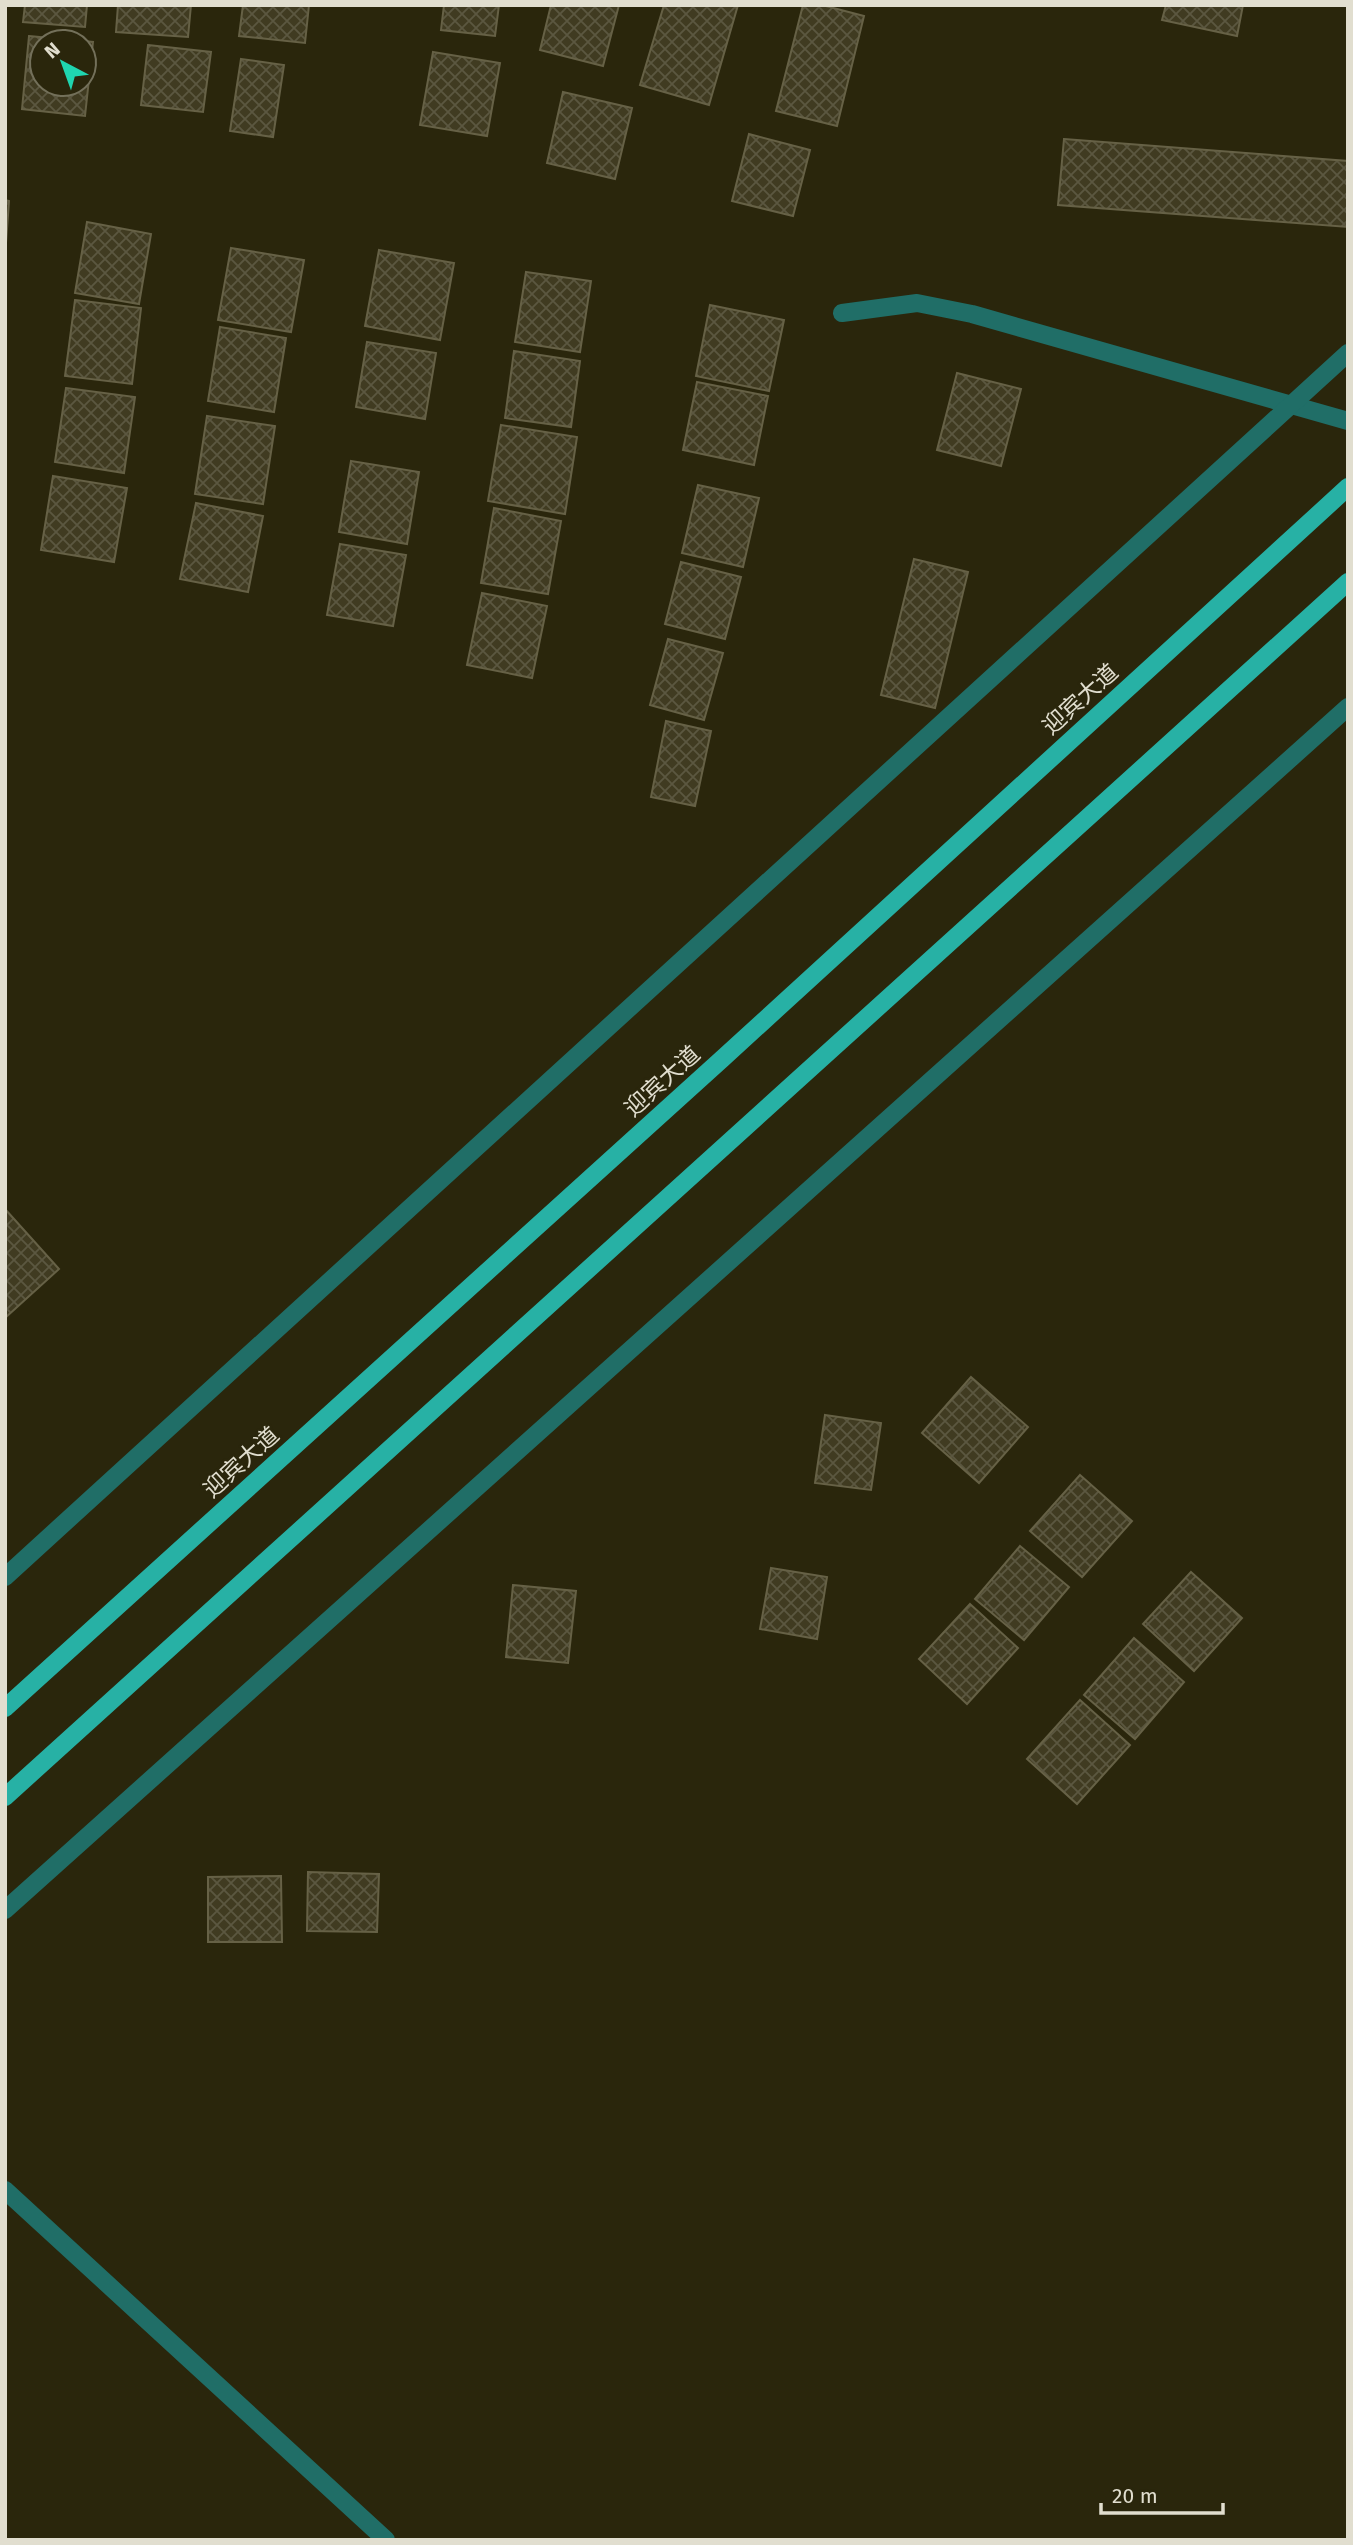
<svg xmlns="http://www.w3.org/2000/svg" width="1353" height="2545" font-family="'Fira Sans','Noto Sans SC',sans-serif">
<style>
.building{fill:url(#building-cross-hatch);stroke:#666146;stroke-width:2;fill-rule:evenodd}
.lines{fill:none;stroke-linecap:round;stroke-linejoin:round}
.lane{stroke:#206e67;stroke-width:18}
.street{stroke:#206e67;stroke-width:18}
.primary{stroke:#27b1a5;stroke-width:18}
.labels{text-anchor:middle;stroke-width:5;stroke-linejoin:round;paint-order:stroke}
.street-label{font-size:23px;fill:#e1decf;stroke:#2a260c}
</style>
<defs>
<pattern id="building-cross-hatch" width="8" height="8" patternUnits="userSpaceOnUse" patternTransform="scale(1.75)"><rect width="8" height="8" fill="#403b21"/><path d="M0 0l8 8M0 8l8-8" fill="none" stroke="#5b5740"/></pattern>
</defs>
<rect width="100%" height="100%" fill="#2a260c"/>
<g class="building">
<path d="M25,5H87L85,27L23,22Z"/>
<path d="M118,5H191L188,37L116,32Z"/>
<path d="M243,5H309L305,43L239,36Z"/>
<path d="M444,5H499L495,36L441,30Z"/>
<path d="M551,5H619L603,66L540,50Z"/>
<path d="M664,5H738L709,105L640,85Z"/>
<path d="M803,5H822L864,16L837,126L776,111Z"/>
<path d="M1166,5H1243L1237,36L1162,20Z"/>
<path d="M29,36L93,42L85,116L22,109ZM42,42H84V84H42Z"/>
<path d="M148,45L211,52L203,112L141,105Z"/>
<path d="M433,52L500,63L487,136L420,125Z"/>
<path d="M241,59L284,65L273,137L230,131Z"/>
<path d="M563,92L632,108L615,179L547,163Z"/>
<path d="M749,134L810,150L793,216L732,201Z"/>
<path d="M1064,139L1348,161V227L1058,205Z"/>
<path d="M5,200L9,201L5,257Z"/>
<path d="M87,222L151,234L139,304L75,293Z"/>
<path d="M231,248L304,260L291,332L218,320Z"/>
<path d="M379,250L454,263L440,340L365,326Z"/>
<path d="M526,272L591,281L580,352L515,342Z"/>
<path d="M75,300L141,308L132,384L65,376Z"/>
<path d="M710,305L784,320L769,391L696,376Z"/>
<path d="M220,327L286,338L274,412L208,401Z"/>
<path d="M367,342L436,353L425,419L356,407Z"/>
<path d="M514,351L580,361L571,427L505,418Z"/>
<path d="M957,373L1021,389L1001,466L937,450Z"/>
<path d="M697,382L768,396L754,465L683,450Z"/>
<path d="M66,388L135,397L124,473L55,462Z"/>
<path d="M207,416L275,426L263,504L195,494Z"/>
<path d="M501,425L577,437L565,514L488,501Z"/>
<path d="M351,461L419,472L407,544L339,532Z"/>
<path d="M53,476L127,488L114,562L41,550Z"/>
<path d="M698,485L759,498L743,567L682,553Z"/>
<path d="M196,503L263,516L248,592L180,579Z"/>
<path d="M494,508L561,521L548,594L481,583Z"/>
<path d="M340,544L406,555L393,626L327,615Z"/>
<path d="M914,559L968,572L935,708L881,695Z"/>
<path d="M681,562L741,577L725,639L665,624Z"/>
<path d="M482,593L547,606L532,678L467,665Z"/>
<path d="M668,639L723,653L704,720L650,705Z"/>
<path d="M666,721L711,731L695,806L651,797Z"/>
<path d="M5,1209L59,1269L5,1318Z"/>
<path d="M971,1377L1028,1427L979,1483L922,1433Z"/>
<path d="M825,1415L881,1423L871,1490L815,1483Z"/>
<path d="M1080,1475L1132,1521L1082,1577L1030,1531Z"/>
<path d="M1020,1546L1069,1587L1024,1640L975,1599Z"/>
<path d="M771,1568L827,1577L817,1639L760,1629Z"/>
<path d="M1191,1572L1242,1618L1194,1671L1143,1624Z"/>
<path d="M513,1585L576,1591L568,1663L506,1657Z"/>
<path d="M970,1604L1018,1648L967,1704L919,1659Z"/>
<path d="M1134,1638L1184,1682L1135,1739L1084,1695Z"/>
<path d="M1080,1700L1130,1745L1077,1804L1027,1759Z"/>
<path d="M308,1872L379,1874L377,1932L307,1931Z"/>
<path d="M281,1876L282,1942H208V1877Z"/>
</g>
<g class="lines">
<path class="lane" d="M5,2190L386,2540"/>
<g class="street">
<path d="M842,313L917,303L972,314L1348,421"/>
<path d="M5,1577L1348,353"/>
<path d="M5,1910L1348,707"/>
</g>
<g class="primary">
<path d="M5,1708L722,1059L1348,487"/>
<path d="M5,1797L1348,582"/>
</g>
</g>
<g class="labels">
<g class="street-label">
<text transform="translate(1080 699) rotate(-42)" y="8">迎宾大道</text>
<text transform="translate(662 1081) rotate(-42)" y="8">迎宾大道</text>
<text transform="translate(241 1462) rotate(-42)" y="8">迎宾大道</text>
</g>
</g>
<rect width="1353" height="2545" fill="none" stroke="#e1decf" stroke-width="14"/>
<g transform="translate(63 63) rotate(319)"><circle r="33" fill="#2a260c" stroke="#73705a" stroke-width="2"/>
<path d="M0-5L12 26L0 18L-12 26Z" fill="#1fd5b0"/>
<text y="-10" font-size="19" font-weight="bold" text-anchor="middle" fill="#e1decf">N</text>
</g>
<path d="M1101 2503v10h122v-10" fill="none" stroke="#e1decf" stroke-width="3.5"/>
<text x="1112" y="2503" font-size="21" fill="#e1decf" stroke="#2a260c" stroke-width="5" paint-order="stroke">20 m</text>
</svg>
